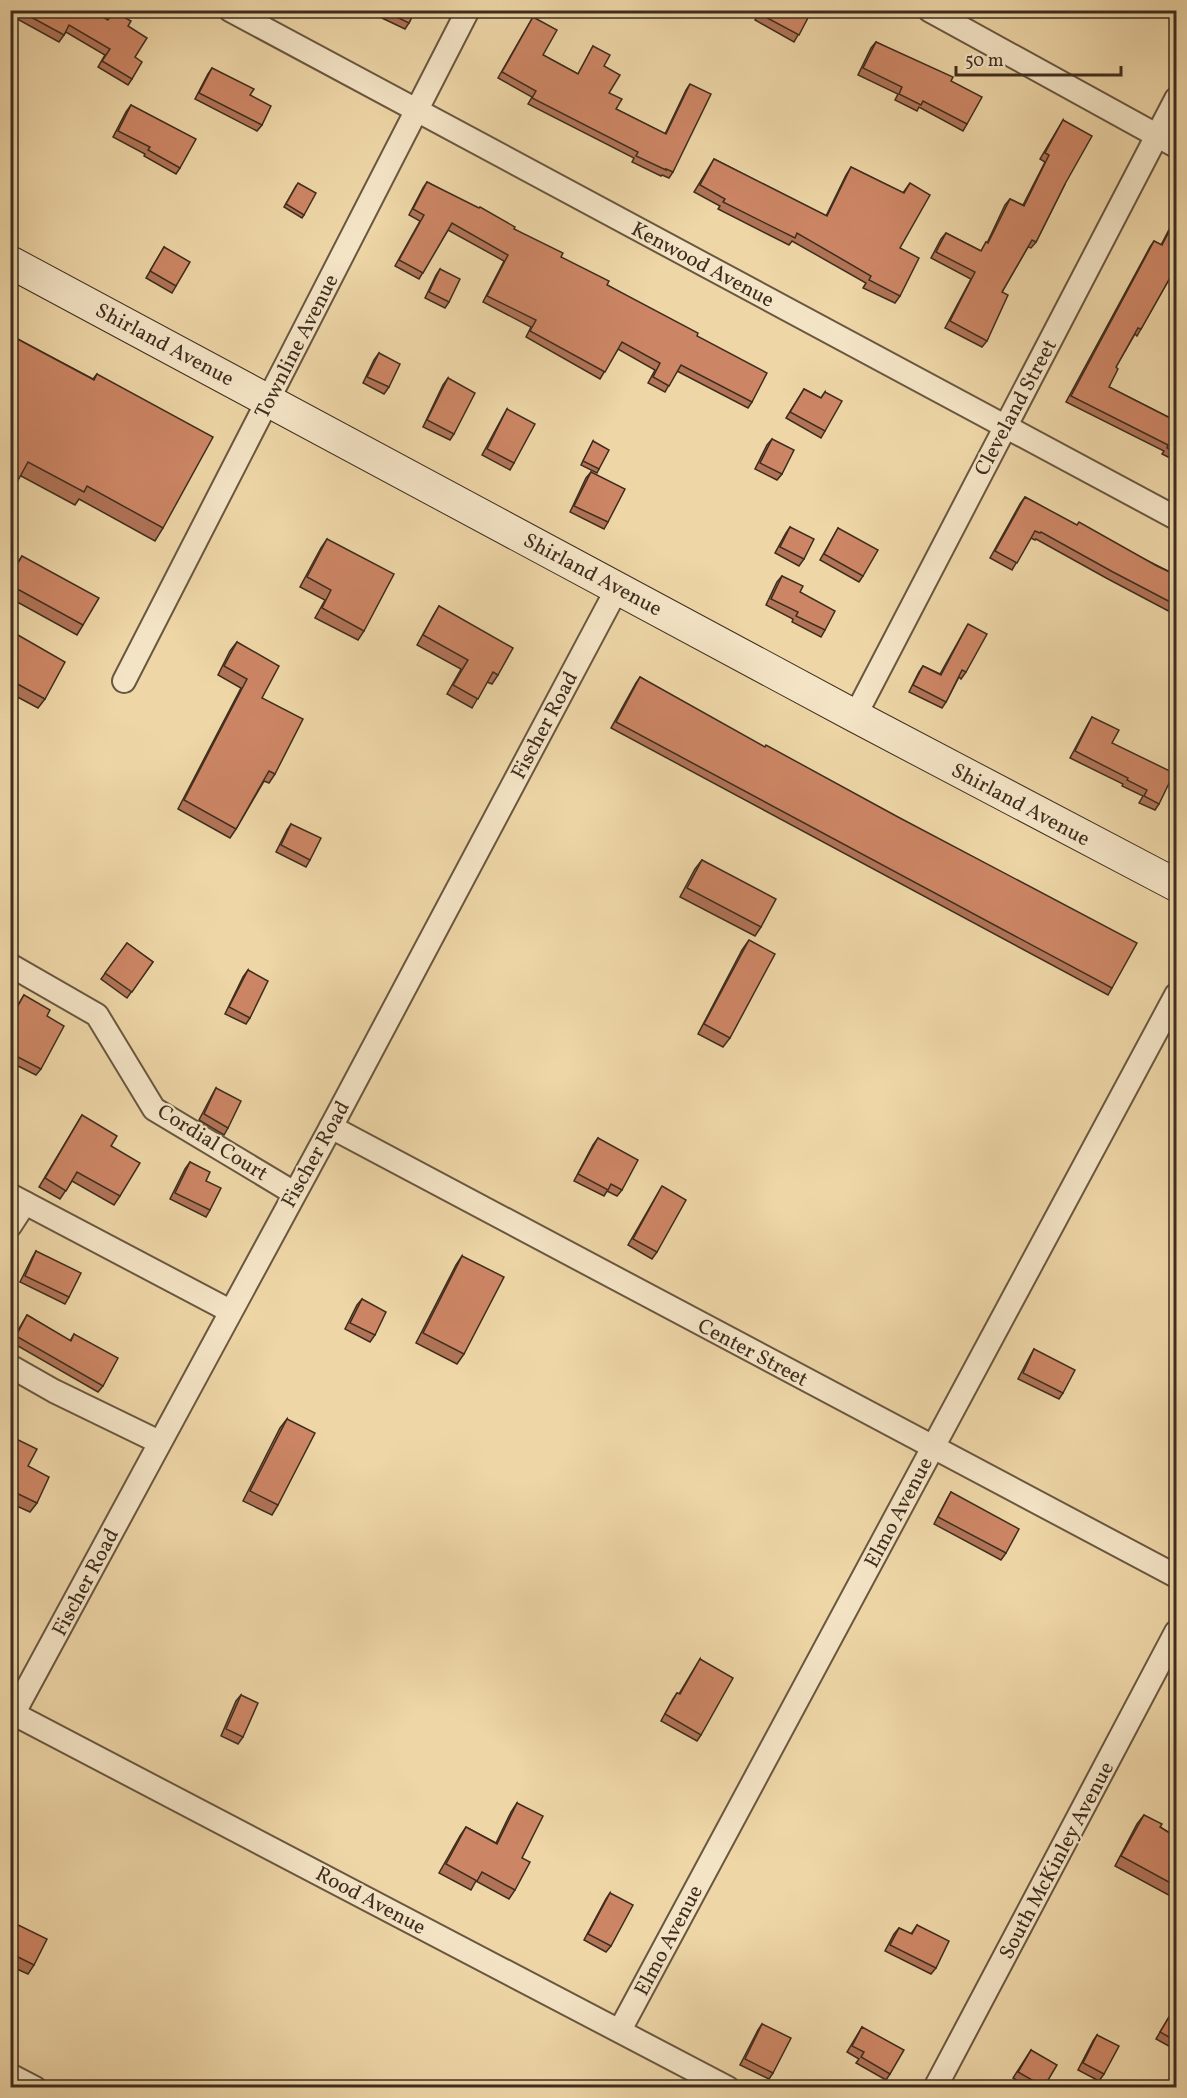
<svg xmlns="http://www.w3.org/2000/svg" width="1187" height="2098" font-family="Vollkorn,serif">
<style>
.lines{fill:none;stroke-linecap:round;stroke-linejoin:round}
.street-casing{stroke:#6a5740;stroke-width:26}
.secondary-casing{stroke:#3e2d1e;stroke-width:34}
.street{stroke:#f4e4c6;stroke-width:22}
.secondary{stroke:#f4e4c6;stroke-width:32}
.wall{fill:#b07357;stroke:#3e2d1e;stroke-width:1.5}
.building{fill:#cd8665;stroke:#3e2d1e;stroke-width:1.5}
.labels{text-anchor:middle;stroke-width:4.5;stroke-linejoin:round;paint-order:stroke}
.street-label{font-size:21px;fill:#3e2d1e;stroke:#f4e4c6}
</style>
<rect width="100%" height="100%" fill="#eed6a7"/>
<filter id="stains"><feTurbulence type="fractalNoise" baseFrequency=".00333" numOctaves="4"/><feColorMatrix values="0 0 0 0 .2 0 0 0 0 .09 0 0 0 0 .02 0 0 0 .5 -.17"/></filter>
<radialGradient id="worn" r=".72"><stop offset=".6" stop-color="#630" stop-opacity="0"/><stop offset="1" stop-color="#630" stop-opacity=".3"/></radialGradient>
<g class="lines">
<g class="street-casing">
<g id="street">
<path d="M230,10L1176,518"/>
<path d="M929,10L1176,146"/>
<path d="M124,681L468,10"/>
<path d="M855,716L1176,99"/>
<path d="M10,965L97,1015L154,1109L294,1193"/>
<path d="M331,1127L1176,1576"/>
<path d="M10,1195L230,1311"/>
<path d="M10,1226L25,1203"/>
<path d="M10,1366L54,1391L159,1442"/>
<path d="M14,1714L728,2088"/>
<path d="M10,1720L331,1127L618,587"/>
<path d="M620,2030L1176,995"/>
<path d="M10,2075L35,2088"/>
<path d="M935,2088L1176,1632"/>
</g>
</g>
<g class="secondary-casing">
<path id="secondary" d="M10,262L855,716L1176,885"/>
</g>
<use href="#street" class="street"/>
<use href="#secondary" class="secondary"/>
</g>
<g class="wall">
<path d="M13,10H90L108,20L113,11L128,26L135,57L132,79L128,85L98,67L105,55L66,32L59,42L10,15Z"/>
<path d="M385,10H415L409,23L405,29L382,18Z"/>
<path d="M745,10H812L794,42L755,20L757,16Z"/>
<path d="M533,17L543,55L578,74L593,46L604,66L609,93L616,109L665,134L686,90L690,84L673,172L669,178L662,175L661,176L632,162L634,158L528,104L532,97L498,78Z"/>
<path d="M876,42L951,81L967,124L963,131L919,107L917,111L895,100L898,94L858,75L871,48Z"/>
<path d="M212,68L250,95L262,125L257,131L195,99L208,74Z"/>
<path d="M131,105L180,168L176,174L144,156L145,154L113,137L126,112Z"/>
<path d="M1063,120L1065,184L1036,242L1031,248L1028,247L1002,292L987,341L982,347L945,328L971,279L931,258L941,239L946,233L981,251L986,242L987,243L1005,205L1010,199L1023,205L1045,162L1040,159Z"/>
<path d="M714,159L826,216L846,175L851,167L903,193L910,183L900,248V296L895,303L863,288L866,283L792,241L789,245L718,209L720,206L694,192Z"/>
<path d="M427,182L514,229L607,285L697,336L752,402L748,408L677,371L665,392L648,383L655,370L618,349L600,379L526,337L531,327L483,302L504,261L448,230L419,279L395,266L420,221L409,215L423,188Z"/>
<path d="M296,186L304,215L302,218L284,207Z"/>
<path d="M1176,216V267L1141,329L1137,336L1135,334L1116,367L1109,387L1176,421V461L1162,454L1164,451L1066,402L1150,247L1154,241L1161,245Z"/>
<path d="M164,247L176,286L172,293L146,278Z"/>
<path d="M440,269L449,302L445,308L425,298L436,275Z"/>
<path d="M10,335L93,379L97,374L163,528L155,541L79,499L75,505L21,476Z"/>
<path d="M379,353L389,387L384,394L363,383L374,360Z"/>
<path d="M448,378L454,434L450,440L423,427L443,385Z"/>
<path d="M804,389L821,398L825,392V431L821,438L786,418Z"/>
<path d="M507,409L514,463L510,470L482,455L503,416Z"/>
<path d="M772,439L782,474L777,480L755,469L767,445Z"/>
<path d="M593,441L599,469L597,473L581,465Z"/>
<path d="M591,472L608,522L604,529L570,512L586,478Z"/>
<path d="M1025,497L1076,525L1176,575V615L1108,579L1036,539L1035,540L1031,538L1012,570L990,558L1020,504Z"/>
<path d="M790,527L804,559L799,566L775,553L786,533Z"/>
<path d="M838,528L863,576L859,582L820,560Z"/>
<path d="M327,539L364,631L358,640L315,618L325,600L300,587L321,548Z"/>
<path d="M22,556L83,625L77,635L10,598V574Z"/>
<path d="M782,576L825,630L821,637L792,622L793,619L766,605L777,582Z"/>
<path d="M439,606L498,675L492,684L487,682L472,708L447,694L461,669L417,645L433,616Z"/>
<path d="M968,624L966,672L961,679L959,677L946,702L942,708L909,692L919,672L923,666L940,674Z"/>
<path d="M11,631L45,699L38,708L10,693Z"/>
<path d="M237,642L262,698L275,774L269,783L264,781L236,829L230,838L178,809L241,688L218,675L230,651Z"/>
<path d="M640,677L1112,988L1108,995L611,728L636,683Z"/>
<path d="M1092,717L1159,804L1155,810L1139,803L1143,796L1122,786L1123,784L1070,758L1088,724Z"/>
<path d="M291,824L310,860L306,867L276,852L287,830Z"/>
<path d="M702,860L761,927L755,936L680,897L695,869Z"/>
<path d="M749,940L730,1038L723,1047L698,1034L742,950Z"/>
<path d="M127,943L153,962L127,998L101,979Z"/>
<path d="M248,970L250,1018L246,1024L225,1014L243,977Z"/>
<path d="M24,995L47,1016L41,1069L36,1075L10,1062V1018Z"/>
<path d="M216,1088L228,1128L224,1135L199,1120L212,1095Z"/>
<path d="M82,1115L111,1146L120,1196L114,1205L72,1181L60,1199L39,1187Z"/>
<path d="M598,1138L622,1190L617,1196L607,1191L604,1196L574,1181L593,1145Z"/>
<path d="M190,1162L206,1181L210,1210L206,1217L170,1199L185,1169Z"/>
<path d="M662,1186L657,1252L652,1259L628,1245Z"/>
<path d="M36,1251L69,1297L65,1304L20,1282L32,1258Z"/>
<path d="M462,1256L464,1354L457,1364L416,1343L456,1265Z"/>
<path d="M362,1299L375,1335L370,1342L345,1329L357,1305Z"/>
<path d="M27,1315L70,1341L74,1334L103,1386L98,1392L11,1342Z"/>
<path d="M1034,1349L1063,1393L1059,1399L1018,1379L1030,1356Z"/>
<path d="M287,1419L278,1505L272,1515L243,1501L280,1428Z"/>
<path d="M10,1436L28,1466L37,1503L30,1512L10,1503Z"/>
<path d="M951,1492L1006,1553L1001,1560L934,1524L947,1499Z"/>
<path d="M700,1659L701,1735L697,1741L661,1721L673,1699L677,1693L679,1694Z"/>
<path d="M241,1695L243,1737L238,1744L221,1736L236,1701Z"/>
<path d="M517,1803L522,1858L515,1890L509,1899L476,1881L471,1890L439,1873L460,1836L466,1827L496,1843L511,1812Z"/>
<path d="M1144,1815L1160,1827L1176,1837V1899L1115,1866L1137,1824Z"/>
<path d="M610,1893L611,1946L606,1952L584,1940L606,1899Z"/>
<path d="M10,1921L34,1965L28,1974L10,1966Z"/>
<path d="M917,1925L936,1968L931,1974L885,1951L894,1934L899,1928L911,1934Z"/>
<path d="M1172,2012L1176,2014V2050L1156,2039Z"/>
<path d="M762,2024L773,2073L769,2079L740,2065L758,2030Z"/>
<path d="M862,2027L890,2074L886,2080L856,2063L859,2059L847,2052Z"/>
<path d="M1097,2035L1104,2074L1099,2081L1078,2070L1093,2041Z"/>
<path d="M1031,2050L1044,2088H1029L1013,2078Z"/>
<path d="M1176,2072V2088H1169Z"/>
</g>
<g class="building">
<path d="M18,10H90L108,20L113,11L131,21L128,26L147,38L135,57L142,62L132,79L102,61L110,49L69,25L64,35Z"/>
<path d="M387,10H415L409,23L386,12Z"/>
<path d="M762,10H812L799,35L760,14Z"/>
<path d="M533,17L557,30L543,55L578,74L593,46L610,55L604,66L620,75L609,93L622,99L616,109L666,134L690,84L711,94L673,172L666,169V170L636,156L638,152L532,98L536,91L502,72Z"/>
<path d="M876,42L953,77L951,81L982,97L967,124L923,101L921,105L899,94L902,87L863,68Z"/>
<path d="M212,68L254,89L250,95L271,106L262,125L199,93Z"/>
<path d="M131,105L196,139L180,168L148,150L150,147L118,131Z"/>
<path d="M1063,120L1092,136L1065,184L1036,242L1032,240L1002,292L1008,295L987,341L950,321L975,272L936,252L946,233L981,251L986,242L988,243L1010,199L1024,206L1049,155L1045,153Z"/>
<path d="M714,159L827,216L851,167L904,193L910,183L930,195L900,248L919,258L900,296L869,280L871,276L797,233L795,238L723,202L725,199L700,185Z"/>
<path d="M427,182L479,208L480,207L515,227L514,229L563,253L561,257L609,281L607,285L698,333L697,336L767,373L752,402L681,365L669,386L653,377L660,363L622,342L605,372L530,331L536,320L487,296L508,255L452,223L423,273L399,260L424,215L413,209Z"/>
<path d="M298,183L316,193L304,215L286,204Z"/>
<path d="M1176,218V267L1141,329L1138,328L1116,367L1118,369L1109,387L1176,421V453L1167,448L1168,445L1071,396L1154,241L1162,245Z"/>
<path d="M164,247L190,262L176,286L150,271Z"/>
<path d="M440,269L460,279L449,302L429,292Z"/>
<path d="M10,335L94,380L97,374L213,437L163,528L87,486L84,492L28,462L10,495Z"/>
<path d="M379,353L400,364L389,387L367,377Z"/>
<path d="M448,378L475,393L454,434L427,420Z"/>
<path d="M804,389L821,398L825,392L842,401L825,431L790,412Z"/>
<path d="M507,409L535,424L514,463L487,449Z"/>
<path d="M772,439L794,450L782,474L760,463Z"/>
<path d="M593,441L609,450L599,469L583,461Z"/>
<path d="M591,472L625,489L608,522L574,506Z"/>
<path d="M1025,497L1077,525L1079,522L1157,566L1176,575V605L1113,572L1041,532L1040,533L1035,531L1017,563L995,551Z"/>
<path d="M790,527L814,539L804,559L780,547Z"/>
<path d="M838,528L878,550L863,576L824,554Z"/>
<path d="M327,539L394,574L364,631L322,608L331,590L307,577Z"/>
<path d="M22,556L99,598L83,625L10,585V577Z"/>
<path d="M782,576L803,586L800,592L835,611L825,630L796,616L798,612L771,599Z"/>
<path d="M439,606L513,648L498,675L493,672L478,699L453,685L468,660L423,635Z"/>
<path d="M968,624L987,634L966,672L962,670L946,702L913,685L923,666L941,675Z"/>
<path d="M11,631L65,662L45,699L10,680Z"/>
<path d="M237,642L279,666L262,698L303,719L275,774L269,771L236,829L184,800L247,679L224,666Z"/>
<path d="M640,677L765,747L766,745L898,817L1137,943L1112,988L616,722Z"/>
<path d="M1092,717L1119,730L1112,743L1174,773L1159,804L1144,796L1147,790L1127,780L1128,778L1075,751Z"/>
<path d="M291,824L321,838L310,860L281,845Z"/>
<path d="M702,860L776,899L761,927L687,888Z"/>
<path d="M749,940L775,954L730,1038L704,1024Z"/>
<path d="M127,943L153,962L132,992L105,973Z"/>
<path d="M248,970L268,981L250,1018L229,1007Z"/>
<path d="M24,995L50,1010L47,1016L64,1026L41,1069L10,1053V1020Z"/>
<path d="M216,1088L241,1101L228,1128L204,1114Z"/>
<path d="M82,1115L117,1136L111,1146L140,1163L120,1196L77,1172L66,1191L45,1178Z"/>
<path d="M598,1138L638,1160L622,1190L611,1184L608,1190L578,1174Z"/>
<path d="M190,1162L210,1172L206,1181L221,1188L210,1210L175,1193Z"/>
<path d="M662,1186L686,1200L657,1252L633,1239Z"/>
<path d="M36,1251L81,1273L69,1297L25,1276Z"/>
<path d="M462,1256L504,1277L464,1354L423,1333Z"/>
<path d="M362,1299L386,1312L375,1335L350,1323Z"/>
<path d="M27,1315L71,1341L74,1334L118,1358L103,1386L16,1336Z"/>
<path d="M1034,1349L1075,1370L1063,1393L1023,1373Z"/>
<path d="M287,1419L315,1433L278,1505L250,1491Z"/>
<path d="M10,1436L37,1449L28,1466L49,1477L37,1503L10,1490Z"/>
<path d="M951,1492L1019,1529L1006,1553L938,1517Z"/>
<path d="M700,1659L733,1678L701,1735L665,1714L677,1693L680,1694Z"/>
<path d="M241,1695L258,1703L243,1737L226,1729Z"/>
<path d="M517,1803L543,1816L522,1858L530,1862L515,1890L482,1872L477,1881L446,1864L466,1827L497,1844Z"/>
<path d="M1144,1815L1162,1824L1160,1827L1176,1837V1886L1121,1856Z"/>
<path d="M610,1893L633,1905L611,1946L588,1934Z"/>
<path d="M10,1921L47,1939L34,1965L10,1953Z"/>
<path d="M917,1925L949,1941L936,1968L890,1945L899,1928L912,1934Z"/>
<path d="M1172,2012L1176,2014V2041L1160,2032Z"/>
<path d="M762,2024L791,2038L773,2073L745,2059Z"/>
<path d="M862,2027L904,2050L890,2074L861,2057L864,2052L852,2046Z"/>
<path d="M1097,2035L1119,2046L1104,2074L1083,2063Z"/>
<path d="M1031,2050L1057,2065L1044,2087L1018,2072Z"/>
<path d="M1176,2075V2088H1170Z"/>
</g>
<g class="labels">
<g class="street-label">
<text transform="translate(703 264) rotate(28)" y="7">Kenwood Avenue</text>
<text transform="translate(165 344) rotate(28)" y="7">Shirland Avenue</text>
<text transform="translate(296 346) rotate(-63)" y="7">Townline Avenue</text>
<text transform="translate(1015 407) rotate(-62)" y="7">Cleveland Street</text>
<text transform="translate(593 574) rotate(28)" y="7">Shirland Avenue</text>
<text transform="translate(544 725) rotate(-62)" y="7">Fischer Road</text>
<text transform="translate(1021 804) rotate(28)" y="7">Shirland Avenue</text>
<text transform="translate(213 1142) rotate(32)" y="7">Cordial Court</text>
<text transform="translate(315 1154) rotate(-61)" y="7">Fischer Road</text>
<text transform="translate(753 1352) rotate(28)" y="7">Center Street</text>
<text transform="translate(898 1512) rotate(-62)" y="7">Elmo Avenue</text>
<text transform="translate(85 1582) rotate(-62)" y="7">Fischer Road</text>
<text transform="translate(1056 1860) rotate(-62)" y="7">South McKinley Avenue</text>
<text transform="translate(371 1900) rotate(28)" y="7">Rood Avenue</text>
<text transform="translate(668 1940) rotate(-62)" y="7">Elmo Avenue</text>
</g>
</g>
<rect width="1187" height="2098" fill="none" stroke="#eed6a7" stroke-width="36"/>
<rect x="12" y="12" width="1163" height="2074" fill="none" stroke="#3e2d1e" stroke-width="3"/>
<rect x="18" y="18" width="1151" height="2062" fill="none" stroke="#3e2d1e" stroke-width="1.5"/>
<path d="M956 66v9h165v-9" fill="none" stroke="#3e2d1e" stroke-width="3"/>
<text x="965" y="66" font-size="18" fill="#3e2d1e" stroke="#f4e4c6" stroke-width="4.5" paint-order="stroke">50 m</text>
<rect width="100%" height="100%" filter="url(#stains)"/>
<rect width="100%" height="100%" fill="url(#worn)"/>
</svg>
